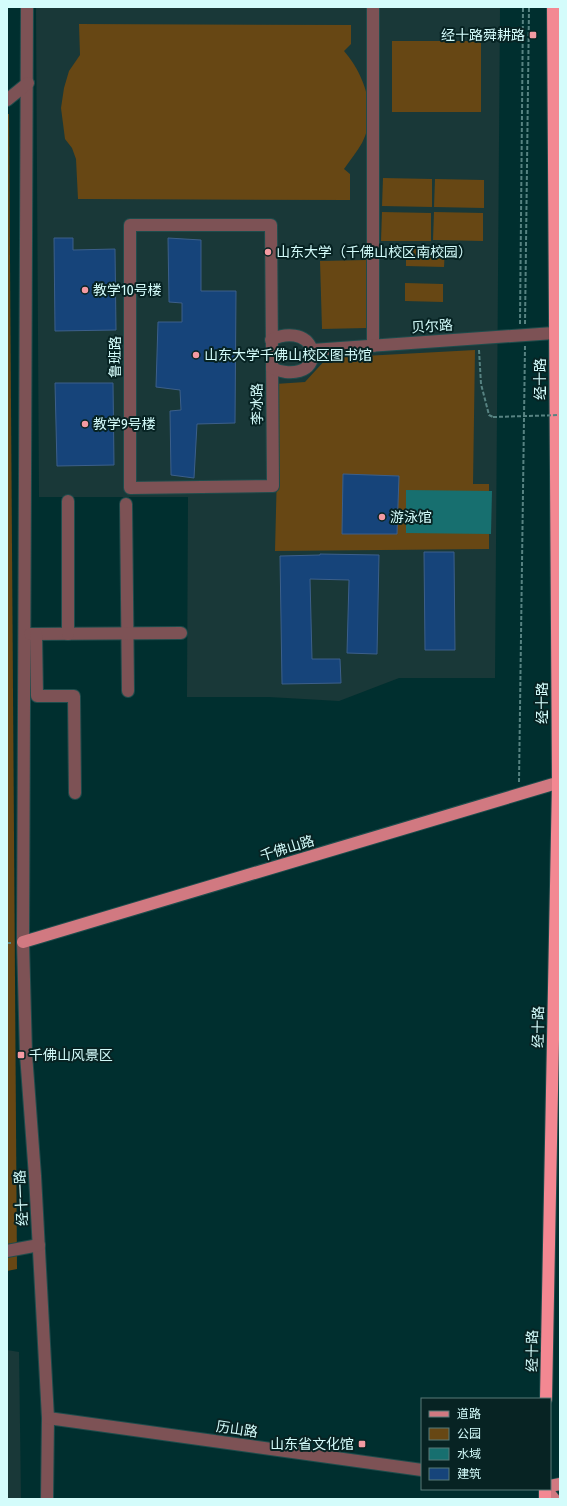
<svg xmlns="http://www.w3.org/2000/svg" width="567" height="1506" font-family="'Fira Sans Condensed','Noto Sans SC',sans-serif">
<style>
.built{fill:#193838}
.green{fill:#674714}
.water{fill:#176f6f}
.building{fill:#16447a;stroke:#3c5f8a}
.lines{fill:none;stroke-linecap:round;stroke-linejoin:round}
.minor-casing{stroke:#1e4c4c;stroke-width:14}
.major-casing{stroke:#1e4c4c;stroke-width:14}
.highway-casing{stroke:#1e4c4c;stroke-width:14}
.path{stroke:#578382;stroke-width:2;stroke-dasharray:4 2;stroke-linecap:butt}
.minor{stroke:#7d5255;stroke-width:12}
.major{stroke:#d17981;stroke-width:12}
.highway{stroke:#f38892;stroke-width:12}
.path-bridge{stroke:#578382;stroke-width:2;stroke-dasharray:4 2;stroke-linecap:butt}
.poi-dot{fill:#f49aa2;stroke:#072323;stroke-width:1.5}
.labels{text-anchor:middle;stroke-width:4;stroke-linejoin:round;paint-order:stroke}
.poi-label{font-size:14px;fill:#d4fcfb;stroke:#072323;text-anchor:start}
.street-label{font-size:14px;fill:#d4fcfb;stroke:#072323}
</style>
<rect width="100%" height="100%" fill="#002f2f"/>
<g class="built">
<path d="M36,7H500L495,678H399L339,701L269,697H187L188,497H39Z"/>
<path d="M7,1350L19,1352L21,1499H7Z"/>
</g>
<g class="green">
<path d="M79,24L351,25V44L344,51C365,75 378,113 362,143C357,152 350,160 344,169L350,174V200L78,199L76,159L72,148L65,139L61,108L64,88L69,71L80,55Z"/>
<rect x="392" y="41" width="89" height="71"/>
<path d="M7,114H9L17,1269L7,1271Z"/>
<path d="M383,178L432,179V207L382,206Z"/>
<path d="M435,179L484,180V208L434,207Z"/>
<path d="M382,212L431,213V241H381Z"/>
<path d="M434,212L483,213V241L433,240Z"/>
<path d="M406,248L445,249L444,267L406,266Z"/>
<path d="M366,260L367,328L322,329L320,261Z"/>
<path d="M405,283L443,284V302L405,301Z"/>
<path d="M475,350L473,484H489V549L275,551L277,471L275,384L305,382L327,358Z"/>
</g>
<path class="water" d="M406,490L492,491L491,534L406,533Z"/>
<g class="building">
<path d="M54,238H73V250L115,249L116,330L55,331Z"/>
<path d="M168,238L201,240V291H236L235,423L197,424L194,478L171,475L170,411L181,410L180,390L156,387L158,322H182V303L169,302Z"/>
<path d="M55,383H113L114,465L57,466Z"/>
<path d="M343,474L399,476L397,534H342Z"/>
<path d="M424,552H454L455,650H425Z"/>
<path d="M320,554L379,555L377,654L347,653L349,580L310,579L312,659H340L341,683L282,684L280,556L320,555Z"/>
</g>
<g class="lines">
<g class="minor-casing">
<g id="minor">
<path d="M27,7L23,942L26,1054L35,1176L48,1418L47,1499"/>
<path d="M373,7V346"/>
<path d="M7,100L28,83"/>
<path d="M130,225H271L273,486L130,488Z"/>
<path d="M271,340C285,333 306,332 312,350"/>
<path d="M272,368C288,376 316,374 312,350L554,333"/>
<path d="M126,504L128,691"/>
<path d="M30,634L181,633"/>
<path d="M36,634L37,696H74L75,793"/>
<path d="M68,634V501"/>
<path d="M7,1251L39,1245"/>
<path d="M48,1418L422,1470"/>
</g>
</g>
<g class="major-casing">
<g id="major">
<path d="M23,942L560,782"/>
<path d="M550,1486L560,1484"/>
<path d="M546,1489L554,1499"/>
</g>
</g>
<g class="highway-casing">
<g id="highway">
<path d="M546,1399L558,783L553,7"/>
<path d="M545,1499V1489"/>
</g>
</g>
<g class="path">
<path d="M520,324L523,7"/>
<path d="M525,324L529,7"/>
<path d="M479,350L481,384L489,415L493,417"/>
<path d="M519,782L525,346"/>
<path d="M7,943H12"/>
</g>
<use href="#minor" class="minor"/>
<use href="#major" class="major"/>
<use href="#highway" class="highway"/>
<path class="path-bridge" d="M493,417L560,415"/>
</g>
<g class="poi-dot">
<rect x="529" y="31" width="8" height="8" rx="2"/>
<circle cx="268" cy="252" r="4"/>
<circle cx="85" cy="290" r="4"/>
<circle cx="196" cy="355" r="4"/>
<circle cx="85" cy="424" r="4"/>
<circle cx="382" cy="517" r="4"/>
<rect x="17" y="1051" width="8" height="8" rx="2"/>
<rect x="358" y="1440" width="8" height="8" rx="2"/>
</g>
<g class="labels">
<g class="poi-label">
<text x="525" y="40" text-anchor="end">经十路舜耕路</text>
<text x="276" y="257">山东大学（千佛山校区南校园）</text>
<text x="93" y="295">教学10号楼</text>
<text x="204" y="360">山东大学千佛山校区图书馆</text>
<text x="93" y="429">教学9号楼</text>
<text x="390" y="522">游泳馆</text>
<text x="29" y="1060">千佛山风景区</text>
<text x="354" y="1449" text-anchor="end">山东省文化馆</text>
</g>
<g class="street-label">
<text transform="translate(432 326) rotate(-4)" y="5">贝尔路</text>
<text transform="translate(115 357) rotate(-90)" y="5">鲁班路</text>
<text transform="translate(540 379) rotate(-90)" y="5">经十路</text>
<text transform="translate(257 404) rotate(-91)" y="5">李冰路</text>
<text transform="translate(542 703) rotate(-90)" y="5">经十路</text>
<text transform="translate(287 848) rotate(-17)" y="5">千佛山路</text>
<text transform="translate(538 1027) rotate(-89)" y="5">经十路</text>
<text transform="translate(21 1198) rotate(-93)" y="5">经十一路</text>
<text transform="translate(532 1351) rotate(-89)" y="5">经十路</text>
<text transform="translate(237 1429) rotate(8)" y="5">历山路</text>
</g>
</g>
<rect width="567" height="1506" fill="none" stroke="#d4fcfb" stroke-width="16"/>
<rect x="421" y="1398" width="130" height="92" fill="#072323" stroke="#597a79"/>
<rect x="429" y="1411" width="20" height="6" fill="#d17981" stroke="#597a79"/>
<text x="457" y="1418" font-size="12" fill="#d4fcfb">道路</text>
<rect x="429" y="1428" width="20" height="12" fill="#674714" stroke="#597a79"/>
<text x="457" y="1438" font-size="12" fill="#d4fcfb">公园</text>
<rect x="429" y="1448" width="20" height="12" fill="#176f6f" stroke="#597a79"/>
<text x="457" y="1458" font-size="12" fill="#d4fcfb">水域</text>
<rect x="429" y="1468" width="20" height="12" fill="#16447a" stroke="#597a79"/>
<text x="457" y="1478" font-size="12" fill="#d4fcfb">建筑</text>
</svg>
